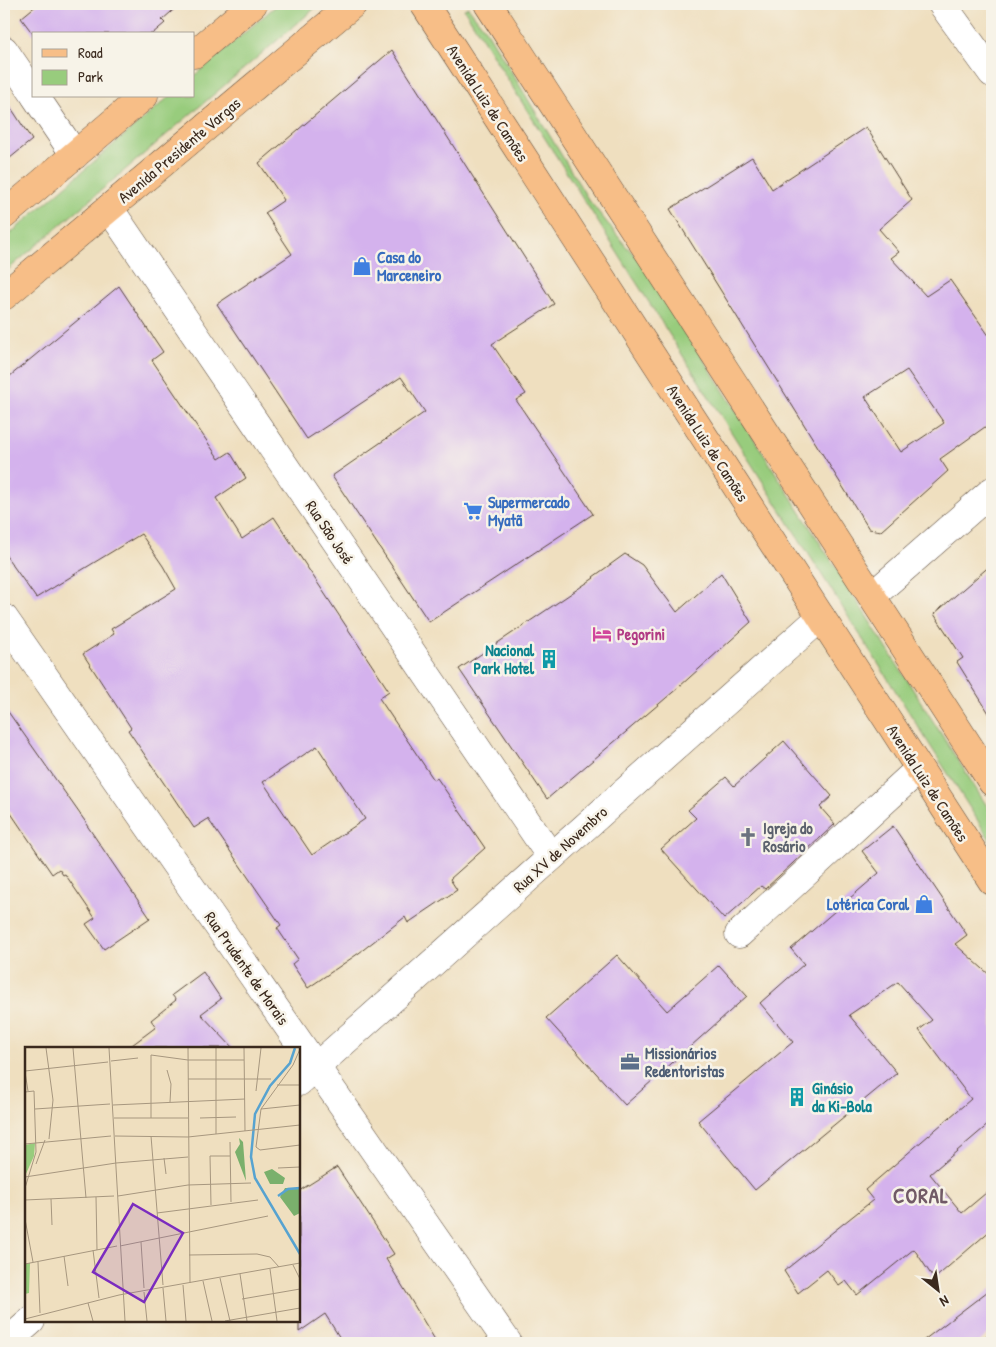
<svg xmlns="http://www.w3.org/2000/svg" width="996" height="1347" font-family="'Patrick Hand',sans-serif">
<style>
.green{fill:#98cc7d;stroke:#6a7b4e}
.building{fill:#d4b2ed;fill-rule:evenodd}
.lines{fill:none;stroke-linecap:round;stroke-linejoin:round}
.minor-casing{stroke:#564536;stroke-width:29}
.major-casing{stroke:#564536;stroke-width:29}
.minor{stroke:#fff;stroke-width:28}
.major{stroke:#f7be87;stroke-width:28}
.labels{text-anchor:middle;stroke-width:5;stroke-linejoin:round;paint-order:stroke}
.street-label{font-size:16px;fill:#3b2a1e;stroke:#f7f3e8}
.shop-label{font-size:16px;font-weight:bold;fill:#366cbe;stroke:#f7f3e8;text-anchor:start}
.hotel-label{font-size:16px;font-weight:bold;fill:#b23c85;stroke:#f7f3e8;text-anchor:start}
.culture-label{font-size:16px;font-weight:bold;fill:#0d838f;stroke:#f7f3e8;text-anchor:end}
.worship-label{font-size:16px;font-weight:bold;fill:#5b616d;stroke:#f7f3e8;text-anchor:start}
.service-label{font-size:16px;font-weight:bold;fill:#4e5e75;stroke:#f7f3e8;text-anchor:start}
.district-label{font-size:21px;font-weight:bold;letter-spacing:1px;fill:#715a66;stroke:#f7f3e8}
.inset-river{fill:none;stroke:#57a3d0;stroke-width:2.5}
.inset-road{fill:none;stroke:#a7977f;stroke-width:1}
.view{fill:#7b2cbf;fill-opacity:0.15;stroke:#7b2cbf;stroke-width:2.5}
.inset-edge{fill:none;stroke:#3b2a1e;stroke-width:2.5}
</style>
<rect width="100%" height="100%" fill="#f7f3e8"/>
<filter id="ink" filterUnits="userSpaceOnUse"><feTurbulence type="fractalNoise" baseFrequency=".02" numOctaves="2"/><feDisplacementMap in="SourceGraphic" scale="10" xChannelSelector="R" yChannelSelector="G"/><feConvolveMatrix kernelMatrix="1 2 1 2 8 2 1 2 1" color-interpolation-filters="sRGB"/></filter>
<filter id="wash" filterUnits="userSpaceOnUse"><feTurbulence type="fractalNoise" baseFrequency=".0096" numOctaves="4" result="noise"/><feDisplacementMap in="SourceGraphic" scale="20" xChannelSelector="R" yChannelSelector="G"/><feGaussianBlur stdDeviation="1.12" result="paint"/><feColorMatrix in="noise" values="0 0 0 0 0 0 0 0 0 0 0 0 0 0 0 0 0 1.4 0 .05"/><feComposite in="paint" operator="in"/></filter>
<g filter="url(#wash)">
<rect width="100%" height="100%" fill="#efdfbf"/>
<g class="green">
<path d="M278,4H320L4,273V239L170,96H194V76Z"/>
<path d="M468,7L488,33L588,199L625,245L643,264L992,814V843L518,96L464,9Z"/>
</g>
<g id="blocks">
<g class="building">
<path d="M38,4H180L162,20L165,23L152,34H33L21,18Z"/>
<path d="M392,50L554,304L492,344L526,394L516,400L593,514L429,622L332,476L425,412L401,377L307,439L217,304L292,254L265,213L284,200L259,163Z"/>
<path d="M4,97L32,140L4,163Z"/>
<path d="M866,127L912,200L879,229L899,252L891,258L926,296L950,280L992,340V422L940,459L948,471L881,531L869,529L670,209L752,157L772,189ZM907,370L944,423L901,452L865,397Z"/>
<path d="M119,286L163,352L152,360L219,459L230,452L246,478L216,498L242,539L274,517L389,691L379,698L434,780L437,778L485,848L450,879L457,890L408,923L405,917L359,953L308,988L292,964L298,959L277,928L281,925L208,819L194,828L128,730L131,728L83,654L114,634L111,629L176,589L163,566L141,534L36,598L4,553V381ZM317,746L365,819L312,855L263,782Z"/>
<path d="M625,554L642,565L677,612L721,573L751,622L679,687L547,799L459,669L594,578L593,577Z"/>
<path d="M992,564V718L957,662L963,658L934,614Z"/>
<path d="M4,706L87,824H86L150,918L104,949L86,924L95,918L65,874L63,875L59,869L52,874L4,803Z"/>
<path d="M784,741L832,796L820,807L835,824L765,889L761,886L724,919L661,849L696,818L688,810L726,777L734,786Z"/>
<path d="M893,826L967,935L955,944L992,977V1127L990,1123L930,1174L962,1213L992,1188V1229L934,1279L914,1249L857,1295L846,1281L839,1286L827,1270L798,1293L784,1271L873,1200L865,1190L971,1099L919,1030L932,1020L898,982L849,1015L897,1073L755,1190L698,1121L793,1042L760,1003L804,964L791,949L879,873L862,851Z"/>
<path d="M617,955L667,1011L719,965L747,996L625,1105L546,1018Z"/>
<path d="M203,972L221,999L201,1014L233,1048H128L156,1027L151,1020L176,1000L172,995Z"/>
<path d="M337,1167L394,1254L386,1259L437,1343H343L325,1314L299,1332V1191Z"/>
<path d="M992,1288V1331L978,1343H920Z"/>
</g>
</g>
</g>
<g filter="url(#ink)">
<use href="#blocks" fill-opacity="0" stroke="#564536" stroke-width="1"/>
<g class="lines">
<g class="minor-casing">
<g id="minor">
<path d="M942,4L992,73"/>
<path d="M4,50L34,94"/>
<path d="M35,96L75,155"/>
<path d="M109,208L551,857"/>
<path d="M872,596L992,491"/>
<path d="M4,618L508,1343"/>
<path d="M739,934L919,769"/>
<path d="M299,1082L821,617"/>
<path d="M6,1343L31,1321"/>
</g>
</g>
<g class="major-casing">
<g id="major">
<path d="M424,4L992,881"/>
<path d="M488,4L992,782"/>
<path d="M194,54L253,4"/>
<path d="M4,215L144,96"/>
<path d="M4,296L353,4"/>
</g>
</g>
<use href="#minor" class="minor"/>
<use href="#major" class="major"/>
</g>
</g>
<defs>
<g id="shop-bare" transform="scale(1.5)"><path d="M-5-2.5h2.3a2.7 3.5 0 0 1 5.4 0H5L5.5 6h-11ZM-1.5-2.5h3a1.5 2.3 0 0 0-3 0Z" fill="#3f7fe0" stroke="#f7f3e8" stroke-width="2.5" paint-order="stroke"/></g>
<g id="supermarket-bare" transform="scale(1.5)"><path d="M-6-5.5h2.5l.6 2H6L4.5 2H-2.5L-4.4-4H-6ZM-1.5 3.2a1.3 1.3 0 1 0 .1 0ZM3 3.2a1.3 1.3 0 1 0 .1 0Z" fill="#3f7fe0" stroke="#f7f3e8" stroke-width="2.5" paint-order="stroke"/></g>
<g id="hotel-bare" transform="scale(1.5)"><path d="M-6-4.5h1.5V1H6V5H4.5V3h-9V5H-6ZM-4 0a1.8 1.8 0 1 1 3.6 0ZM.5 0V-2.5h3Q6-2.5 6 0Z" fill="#d1479c" stroke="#f7f3e8" stroke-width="2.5" paint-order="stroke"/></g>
<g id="building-bare" transform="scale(1.5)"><path d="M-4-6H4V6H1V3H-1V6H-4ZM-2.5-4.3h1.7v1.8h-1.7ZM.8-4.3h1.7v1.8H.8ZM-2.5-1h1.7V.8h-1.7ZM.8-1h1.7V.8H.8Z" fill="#0f9aa8" stroke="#f7f3e8" stroke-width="2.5" paint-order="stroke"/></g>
<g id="church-bare" transform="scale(1.5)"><path d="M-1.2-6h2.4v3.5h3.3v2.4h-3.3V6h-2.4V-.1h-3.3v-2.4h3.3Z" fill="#6b7280" stroke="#f7f3e8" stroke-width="2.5" paint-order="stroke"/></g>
<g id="office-bare" transform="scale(1.5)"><path d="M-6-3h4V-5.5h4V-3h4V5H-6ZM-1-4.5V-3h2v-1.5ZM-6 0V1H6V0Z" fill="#5c6f8a" stroke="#f7f3e8" stroke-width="2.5" paint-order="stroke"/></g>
</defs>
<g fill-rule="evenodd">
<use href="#shop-bare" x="362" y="266"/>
<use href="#supermarket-bare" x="473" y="511"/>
<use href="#hotel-bare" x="602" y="634"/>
<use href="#building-bare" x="549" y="659"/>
<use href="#church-bare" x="748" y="837"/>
<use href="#shop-bare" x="924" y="904"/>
<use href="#office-bare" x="630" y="1062"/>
<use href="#building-bare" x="797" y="1097"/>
</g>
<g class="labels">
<g class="street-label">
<text transform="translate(488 103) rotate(57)" y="6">Avenida Luiz de Camões</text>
<text transform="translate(179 150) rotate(-40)" y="6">Avenida Presidente Vargas</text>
<text transform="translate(708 443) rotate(57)" y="6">Avenida Luiz de Camões</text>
<text transform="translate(330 532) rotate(56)" y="6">Rua São José</text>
<text transform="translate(928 783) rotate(57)" y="6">Avenida Luiz de Camões</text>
<text transform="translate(560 849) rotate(-42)" y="6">Rua XV de Novembro</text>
<text transform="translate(247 968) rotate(55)" y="6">Rua Prudente de Morais</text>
</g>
<g class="shop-label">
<text x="377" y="263">Casa do<tspan x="377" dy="18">Marceneiro</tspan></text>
<text x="488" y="508">Supermercado<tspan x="488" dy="18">Myatã</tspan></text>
<text x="909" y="910" text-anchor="end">Lotérica Coral</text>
</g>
<g class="hotel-label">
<text x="617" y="640">Pegorini</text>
</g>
<g class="culture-label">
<text x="534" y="656">Nacional<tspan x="534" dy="18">Park Hotel</tspan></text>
<text x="812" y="1094" text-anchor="start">Ginásio<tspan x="812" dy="18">da Ki-Bola</tspan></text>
</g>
<g class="worship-label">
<text x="763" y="834">Igreja do<tspan x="763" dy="18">Rosário</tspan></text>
</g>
<g class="service-label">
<text x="645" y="1059">Missionários<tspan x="645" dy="18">Redentoristas</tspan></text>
</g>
<g class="district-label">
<text x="921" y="1203">CORAL</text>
</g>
</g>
<g transform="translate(25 1047)">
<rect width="275" height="275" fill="#efdfbf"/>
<path d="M10,96L9,109L0,129V98ZM5,216L4,246L0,247V217Z" fill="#98cc7d"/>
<path d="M214,91L218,95L221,134L210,105L215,97ZM247,122L260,131L258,137H245L239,125ZM260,141H275V166L269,169L255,150Z" fill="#7ab06c"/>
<path class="inset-river" d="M270,1L265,16L245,39L230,67L226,110L230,131L275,207M253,149L263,142L275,141"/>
<path class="inset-road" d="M21,1L28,53L24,92M48,1L61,151M84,1L100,274M163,1L165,236M219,1L220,84M275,2L268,18L236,62L231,100L235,103L275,98M86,14L113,11M142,23L146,37L145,55M0,24L83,15M0,25L3,44M163,32H246M252,38H275M231,44L236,1M0,45L9,44L11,105L0,141M88,58L220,52M10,62L85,57M236,62L275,58M89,71H163M126,71V8L163,13H219M175,71L211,70M191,87V1M90,89L163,90L275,78M126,89L138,238M205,95L206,155M0,97L86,89M139,111L141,127M91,116L163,110M11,117L20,93M253,121L275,120M0,130L91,116M93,149L163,138L226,136M71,150L72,203M26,152L27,178M0,153L89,149M186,158L185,109H205M132,166L233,153M0,172L8,215M116,195L119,241M95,199L243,169M68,203L74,251M164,208L232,207L245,210L254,220M39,209L43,239M13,215L15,266M0,217L92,199M268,218L275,232M245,222L252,274M215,227L222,274M195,231L205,274M178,234L187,274M158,238L161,274M138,241L141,274M119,245L122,274M217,252L275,242M63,256L68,274M0,272L94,248L275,216M200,274L275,261"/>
<path class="view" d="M108,157L158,186L119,255L68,225Z"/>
<rect width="275" height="275" class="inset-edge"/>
</g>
<rect width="996" height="1347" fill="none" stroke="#f7f3e8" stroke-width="20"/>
<rect x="32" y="32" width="162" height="65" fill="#f7f3e8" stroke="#aca397"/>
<rect x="42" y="49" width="25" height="8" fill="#f7be87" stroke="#aca397"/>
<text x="78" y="58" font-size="15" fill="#3b2a1e">Road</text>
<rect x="42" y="70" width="25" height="15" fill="#98cc7d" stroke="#aca397"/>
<text x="78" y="82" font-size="15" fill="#3b2a1e">Park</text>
<g transform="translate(938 1290) rotate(150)" stroke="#f7f3e8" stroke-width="4" paint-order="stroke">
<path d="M0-4L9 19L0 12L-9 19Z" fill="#3b2a1e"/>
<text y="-8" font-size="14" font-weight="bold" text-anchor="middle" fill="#3b2a1e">N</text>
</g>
</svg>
